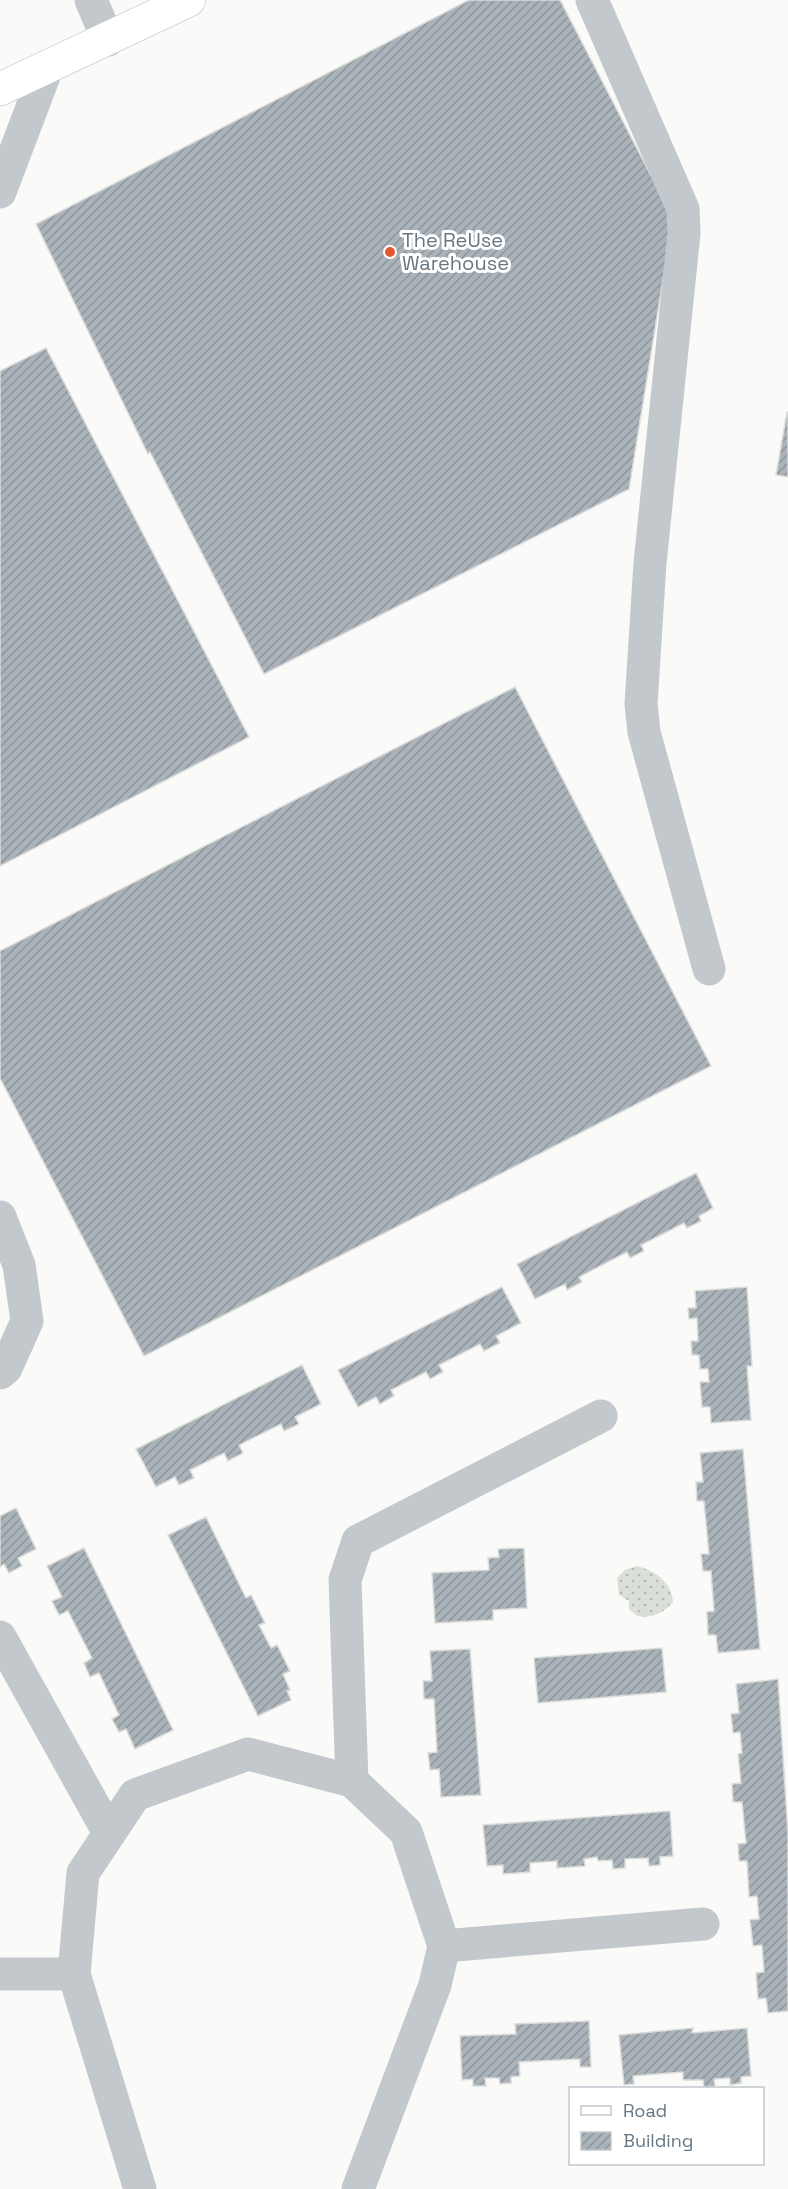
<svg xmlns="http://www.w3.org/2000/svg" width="788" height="2189" font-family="'Space Grotesk',sans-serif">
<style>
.park{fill:url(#park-dots)}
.building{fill:url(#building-hatch);stroke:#dcdcda;stroke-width:1.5}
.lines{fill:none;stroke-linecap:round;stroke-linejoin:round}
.major-casing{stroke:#b5babe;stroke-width:34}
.minor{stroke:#c3c8cc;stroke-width:33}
.major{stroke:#fff;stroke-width:33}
.poi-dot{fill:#e4572e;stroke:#fff;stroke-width:2}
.labels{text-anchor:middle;stroke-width:6;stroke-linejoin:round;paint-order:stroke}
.poi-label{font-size:20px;fill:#657683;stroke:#fff;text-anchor:start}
</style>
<defs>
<pattern id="park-dots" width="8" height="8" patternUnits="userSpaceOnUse" patternTransform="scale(1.5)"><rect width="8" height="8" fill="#dadfd7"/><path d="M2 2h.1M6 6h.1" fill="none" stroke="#b4b9b4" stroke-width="1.8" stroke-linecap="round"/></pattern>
<pattern id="building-hatch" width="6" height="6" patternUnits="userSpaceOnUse" patternTransform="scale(1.5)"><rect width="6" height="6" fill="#aab3b9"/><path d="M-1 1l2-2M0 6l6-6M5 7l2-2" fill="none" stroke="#8e969c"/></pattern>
</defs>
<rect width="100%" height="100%" fill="#fafaf8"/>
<path class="park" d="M637,1566C655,1571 672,1582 673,1602C664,1613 651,1619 637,1616L629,1609V1601L619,1595L617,1578L625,1570Z"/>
<g class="building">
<path d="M469,0H560L673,218L629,489L264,674L150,452L148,454L36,224Z"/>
<path d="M46,348L249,737L0,866V371Z"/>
<path d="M787,412H788V477L776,475Z"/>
<path d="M515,687L711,1066L144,1356L0,1078V951Z"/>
<path d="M696,1173L713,1208L699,1216L701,1221L687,1228L684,1223L641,1245L644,1251L630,1258L627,1252L579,1277L582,1282L567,1290L565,1284L535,1299L517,1264Z"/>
<path d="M502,1287L521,1323L496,1336L500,1343L484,1351L480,1344L439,1365L443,1372L430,1379L426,1372L391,1390L394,1396L380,1404L376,1397L358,1407L338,1370Z"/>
<path d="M747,1287L752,1366H747L751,1420L711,1423L710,1407H702L700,1382H709L708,1369H700L699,1355H692L691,1341H698L697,1318L689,1319L688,1308H696L695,1291Z"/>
<path d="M302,1365L321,1404L295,1417L299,1424L284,1431L281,1424L239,1445L243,1453L228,1461L224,1453L190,1470L194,1478L179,1485L175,1477L156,1487L136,1449Z"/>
<path d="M743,1449L760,1649L718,1653L716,1635H708L707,1612L714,1611L711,1571H703L701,1554H709L704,1501H697L696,1482H703L700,1453Z"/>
<path d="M16,1508L36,1549L18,1558L22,1566L9,1573L4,1564L0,1567V1516Z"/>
<path d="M206,1517L246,1598L251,1595L265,1623L259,1625L271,1648L277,1645L290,1671L283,1674L290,1690L287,1691L291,1700L258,1716L168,1535Z"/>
<path d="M84,1548L173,1730L135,1749L126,1729L119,1732L112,1719L119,1715L99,1673L90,1677L84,1663L92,1658L68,1611L59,1615L52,1601L62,1597L47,1566Z"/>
<path d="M524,1548L527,1608L493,1610V1620L435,1623L432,1573L489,1570L488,1558L499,1557L498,1549Z"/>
<path d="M662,1648L666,1692L538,1703L534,1658Z"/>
<path d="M470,1649L481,1795L441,1797L439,1769L430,1770L428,1753L437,1752L434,1699H424L423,1681H432L430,1651Z"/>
<path d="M778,1679L788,1834V2011L768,2013L766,1998L758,1999L756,1973L764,1972L762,1945L753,1946L750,1920L759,1919L757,1896L749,1897L747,1861H739L738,1844L746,1843L742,1802H733L732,1784L741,1783L738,1754L742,1753L740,1732L733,1733L731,1714L739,1713L736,1684Z"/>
<path d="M670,1811L673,1856L660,1857V1865L649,1866L648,1858L625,1859V1868L613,1869L612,1860L598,1861L597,1857L584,1859L585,1866L557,1868V1861L530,1863V1872L503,1874V1865L487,1866L483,1825Z"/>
<path d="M589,2021L591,2067H580V2059L519,2062L520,2076L511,2077V2083L500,2084L499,2078H485L486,2086H473V2079L462,2080L460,2036L516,2034L515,2024Z"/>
<path d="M693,2028L692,2033L747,2028L751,2076L741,2077V2083L730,2085V2078L714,2079L715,2086L704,2087L703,2080H683V2072L633,2076L634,2084L624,2085L619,2035Z"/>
</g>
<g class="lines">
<g class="major-casing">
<path id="major" d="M0,89L189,0"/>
</g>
<g class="minor">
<path d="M91,0L108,40"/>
<path d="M592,0L683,209L684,233L650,563L641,704L644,732L709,969"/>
<path d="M0,192L47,68"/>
<path d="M0,1217L19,1265L27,1321L6,1368L0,1373"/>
<path d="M0,1637L109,1833"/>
<path d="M352,1781L345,1580L358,1541L601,1416"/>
<path d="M444,1946L703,1924"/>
<path d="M0,1974H74"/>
<path d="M140,2189L74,1974L83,1873L135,1795L248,1754L352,1781L406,1832L444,1946L435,1985L358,2189"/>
</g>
<use href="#major" class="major"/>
</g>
<circle class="poi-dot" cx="390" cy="252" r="6"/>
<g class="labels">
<g class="poi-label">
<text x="402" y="247">The ReUse<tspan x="402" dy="23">Warehouse</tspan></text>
</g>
</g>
<rect x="569" y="2087" width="195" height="78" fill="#ffffff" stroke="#c1c8cd" stroke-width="1.5"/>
<rect x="581" y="2106" width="30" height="9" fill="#ffffff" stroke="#c1c8cd" stroke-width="1.5"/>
<text x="623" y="2117" font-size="18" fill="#657683">Road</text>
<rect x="581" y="2132" width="30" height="18" fill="url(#building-hatch)" stroke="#c1c8cd" stroke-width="1.5"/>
<text x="623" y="2147" font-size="18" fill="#657683">Building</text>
</svg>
